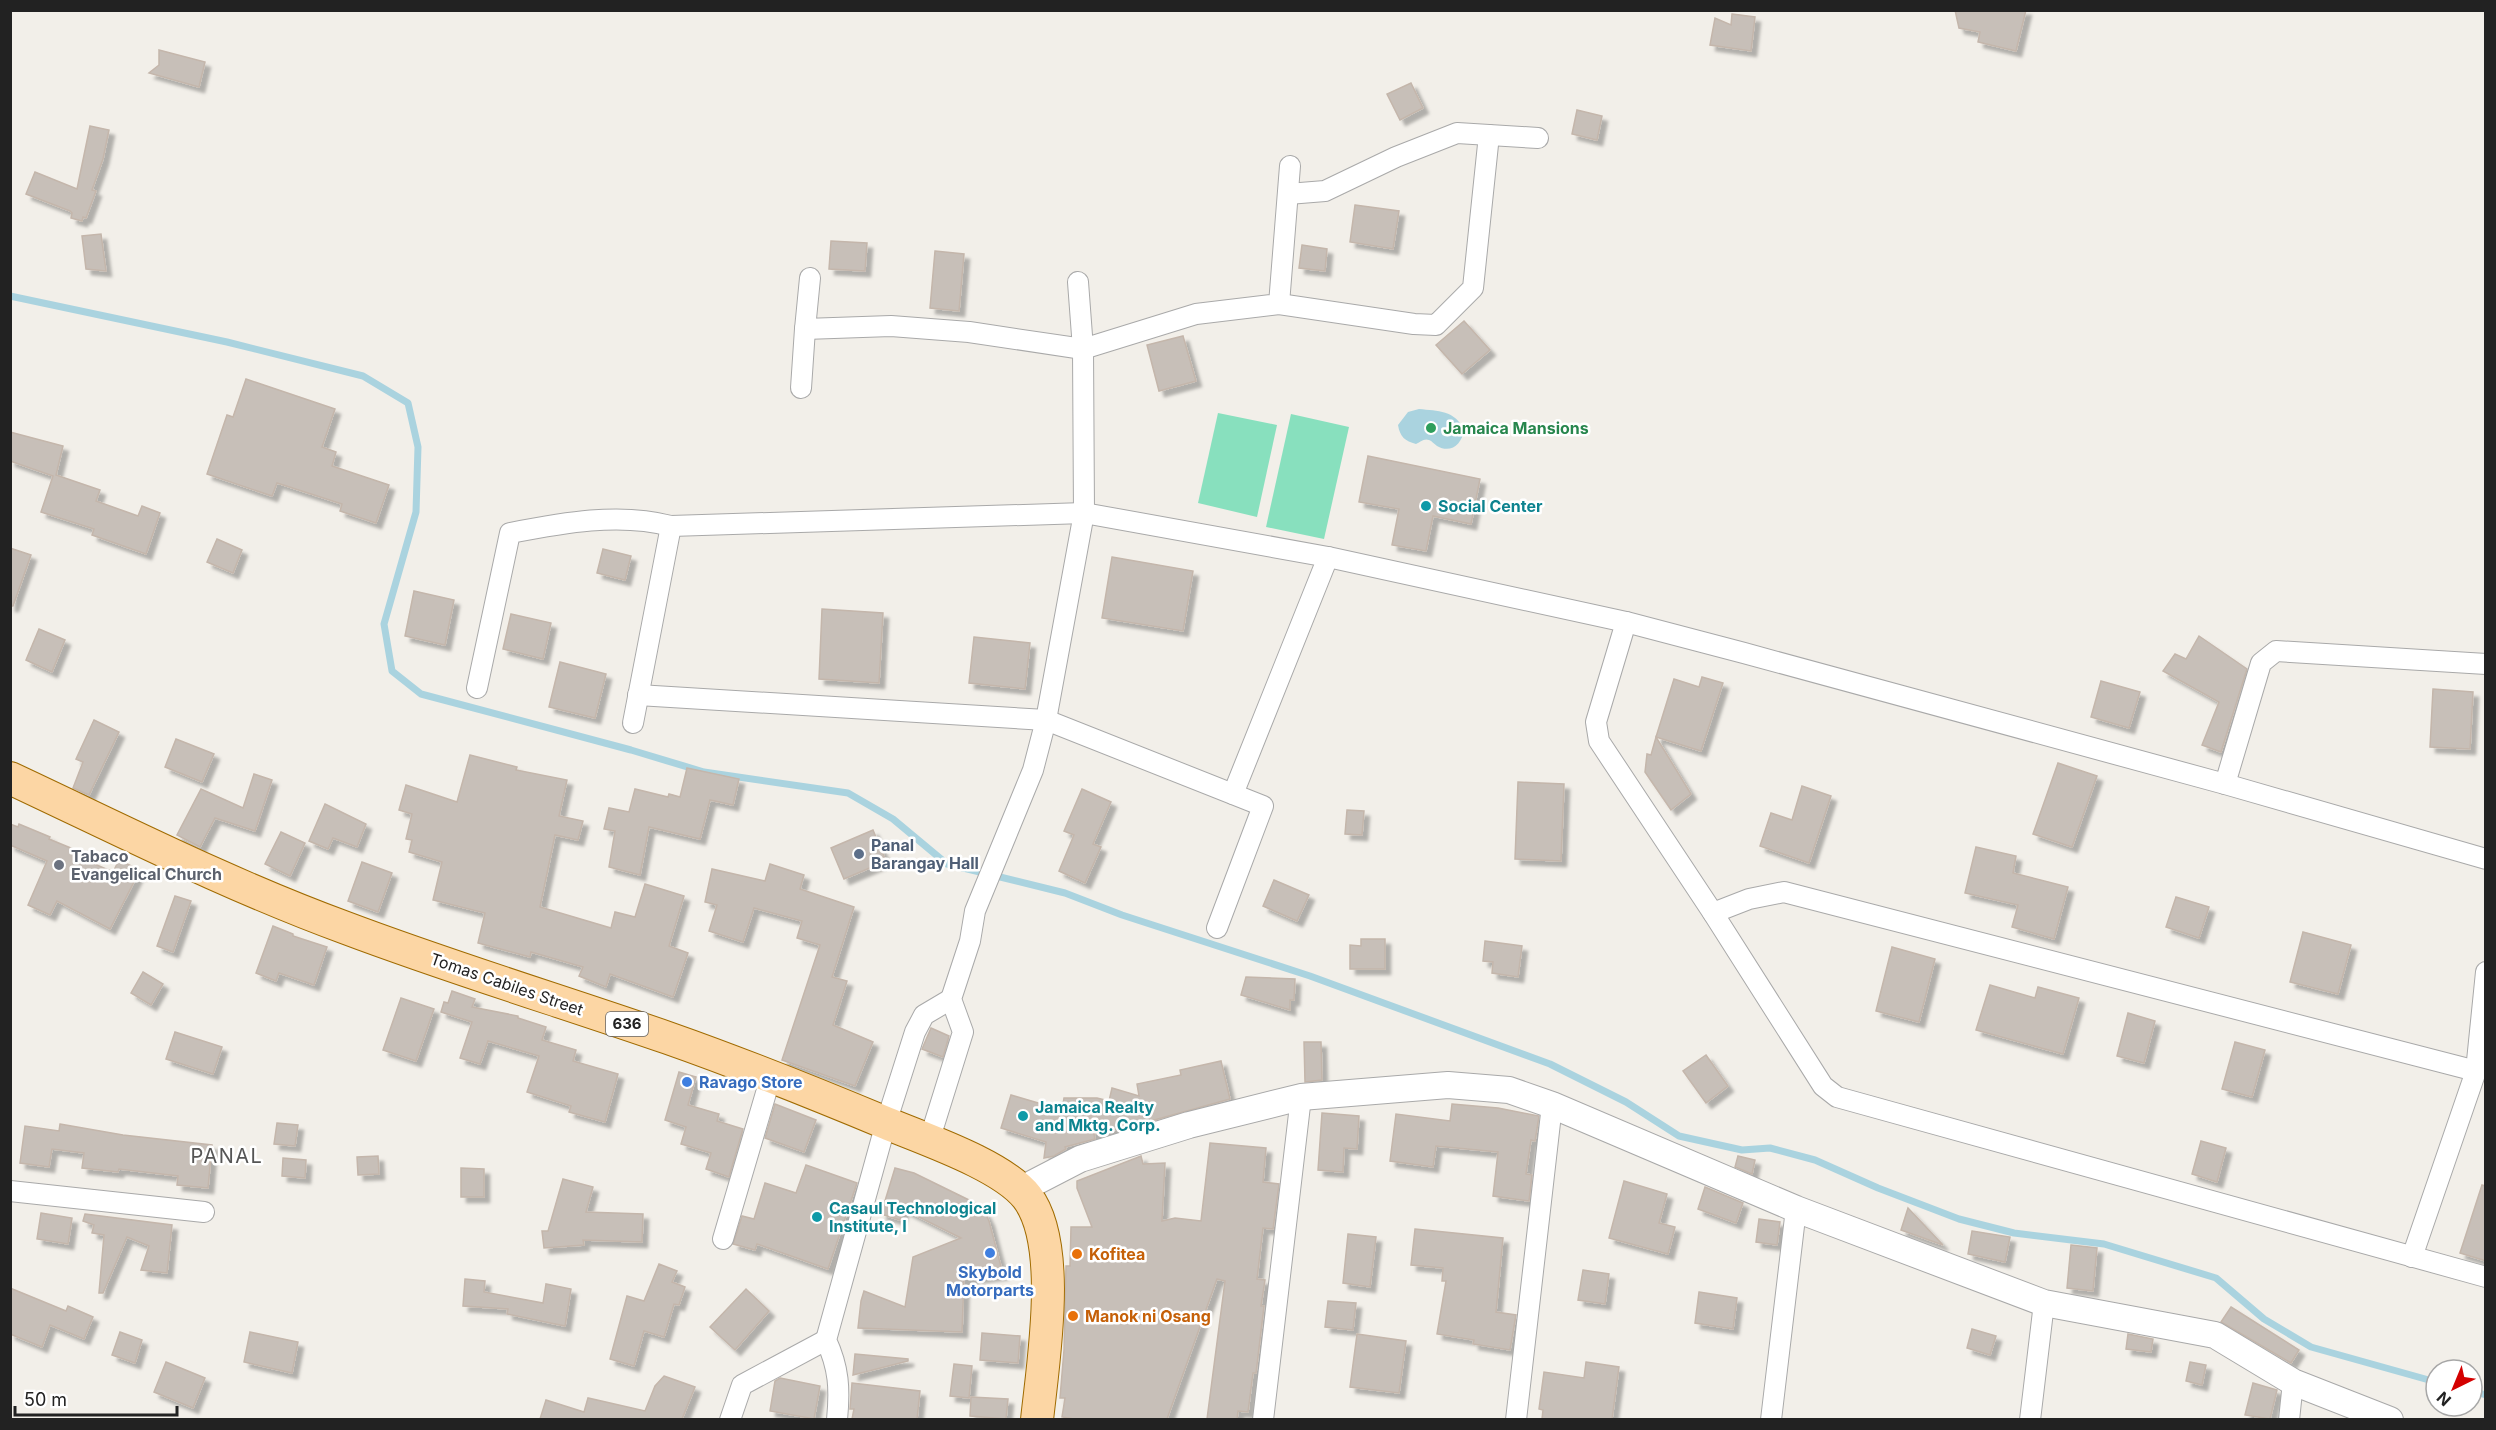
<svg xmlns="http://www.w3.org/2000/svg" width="2496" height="1430" font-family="Inter,sans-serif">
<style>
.pitch{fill:#88e0be}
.water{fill:#aad3df}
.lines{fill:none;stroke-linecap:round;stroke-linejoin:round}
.stream{stroke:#aad3df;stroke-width:7}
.building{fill:#c7bfb8;stroke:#c4b6ab;stroke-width:1.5;filter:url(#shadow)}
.minor-casing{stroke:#a9a9a9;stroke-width:22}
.tertiary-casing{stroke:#a9a9a9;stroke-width:28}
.primary-casing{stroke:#a06b00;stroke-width:34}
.minor{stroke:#fff;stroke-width:20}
.tertiary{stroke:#fff;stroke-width:26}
.primary{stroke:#fcd6a4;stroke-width:32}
.leisure-dot{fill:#2e9e5b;stroke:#fff;stroke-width:2}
.culture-dot{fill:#0f9aa8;stroke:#fff;stroke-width:2}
.service-dot{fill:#5c6f8a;stroke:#fff;stroke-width:2}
.worship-dot{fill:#6b7280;stroke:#fff;stroke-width:2}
.shop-dot{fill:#3f7fe0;stroke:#fff;stroke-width:2}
.food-dot{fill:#e8710a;stroke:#fff;stroke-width:2}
.labels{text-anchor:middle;stroke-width:5;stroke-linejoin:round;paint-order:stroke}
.shield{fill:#fff;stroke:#646464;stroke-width:1.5}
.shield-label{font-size:15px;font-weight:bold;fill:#222}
.leisure-label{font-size:16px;font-weight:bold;fill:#27864d;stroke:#fff;text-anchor:start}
.culture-label{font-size:16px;font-weight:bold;fill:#0d838f;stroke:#fff;text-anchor:start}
.service-label{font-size:16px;font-weight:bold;fill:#4e5e75;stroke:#fff;text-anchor:start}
.worship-label{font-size:16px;font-weight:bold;fill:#5b616d;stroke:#fff;text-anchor:start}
.street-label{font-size:16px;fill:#222;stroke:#fff}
.shop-label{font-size:16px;font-weight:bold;fill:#366cbe;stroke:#fff;text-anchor:start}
.food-label{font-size:16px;font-weight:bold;fill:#c56008;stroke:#fff;text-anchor:start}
.quarter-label{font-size:20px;letter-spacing:1.5px;fill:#555;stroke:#fff}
</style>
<defs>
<filter id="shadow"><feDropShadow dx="5.5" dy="5.5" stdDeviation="1.5" flood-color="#0004"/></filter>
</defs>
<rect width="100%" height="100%" fill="#f2efe9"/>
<g class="pitch">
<path d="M1218,413L1277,425L1257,517L1198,503Z"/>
<path d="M1291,414L1349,427L1324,539L1266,527Z"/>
</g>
<path class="water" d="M1419,409C1438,411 1455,410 1464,430C1462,444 1451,454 1437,446C1434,444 1432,441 1429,440C1424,438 1420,442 1416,444C1405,441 1400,437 1398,425L1408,412Z"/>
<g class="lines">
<g class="stream">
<path d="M10,296L227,342L363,376L408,403L418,447L416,512L384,624L392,671L421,694L631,750L704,772L848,793L893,819L947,864L1065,893L1122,915L1310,976L1550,1064L1626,1102L1679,1136L1742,1150L1770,1148L1815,1160L1878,1188L1959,1219L2014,1233L2104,1244L2216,1278L2264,1319L2311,1347L2436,1382"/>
<path d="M2472,1391L2486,1395"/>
</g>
</g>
<g class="building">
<path d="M1955,10H2026L2016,51L1978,42L1980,32L1959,28Z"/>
<path d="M1732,14L1755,17L1751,51L1710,45L1715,18L1731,25Z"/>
<path d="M159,50L205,62L199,87L149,73L159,65Z"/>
<path d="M1411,83L1423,108L1400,120L1387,94Z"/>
<path d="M1577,110L1602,116L1597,140L1572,134Z"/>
<path d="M90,126L109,130L103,159L92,190L96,191L86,218L83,217L82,221L71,218L72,213L70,211L26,194L35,172L77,189Z"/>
<path d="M1355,205L1399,211L1393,249L1350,242Z"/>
<path d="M101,234L106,271L86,269L82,236Z"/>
<path d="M831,241L867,243L865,271L829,269Z"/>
<path d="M1302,245L1327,249L1325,271L1299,268Z"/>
<path d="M935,251L964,254L959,311L930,308Z"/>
<path d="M1464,321L1490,350L1462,374L1436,345Z"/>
<path d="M1183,336L1196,381L1159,391L1147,345Z"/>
<path d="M246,379L335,409L322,447L336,452L332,466L389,485L376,523L340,511L342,504L277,483L272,496L207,474L227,415L233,417Z"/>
<path d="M10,432L63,446L56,475L100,490L96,501L138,516L142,506L160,513L146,554L92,535L94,529L41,512L53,476L10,461Z"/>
<path d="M1368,456L1480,479L1471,524L1433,516L1426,551L1392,545L1399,509L1359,502Z"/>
<path d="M217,539L242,550L233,573L207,562Z"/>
<path d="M10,548L31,555L13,606H10Z"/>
<path d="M603,549L631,556L625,580L597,573Z"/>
<path d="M1112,557L1193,571L1183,631L1102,618Z"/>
<path d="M414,591L454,600L445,645L405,636Z"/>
<path d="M822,609L883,613L879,683L819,679Z"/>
<path d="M511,614L551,623L543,659L503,649Z"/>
<path d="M39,629L65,640L52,672L26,660Z"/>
<path d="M2199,636L2247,669L2221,752L2202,745L2219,702L2163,671L2175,654L2186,659Z"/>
<path d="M974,637L1030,643L1025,689L969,683Z"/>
<path d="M560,662L606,674L595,718L549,707Z"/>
<path d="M1702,677L1723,683L1701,751L1656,737L1674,679L1699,687Z"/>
<path d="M2101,681L2140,692L2129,728L2091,717Z"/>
<path d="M2433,689L2473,692L2470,749L2430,747Z"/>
<path d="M94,720L119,732L89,795L73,788L83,762L76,759Z"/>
<path d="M1656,737L1691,794L1671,810L1645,772L1647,754L1651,755Z"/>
<path d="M176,739L214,754L202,782L165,767Z"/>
<path d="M470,755L517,767L516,770L567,780L559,816L583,821L578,840L555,835L540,907L611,928L615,912L635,917L645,884L684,896L669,946L688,953L673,997L610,974L606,987L579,976L583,967L531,952L530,957L478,943L485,913L433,900L442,862L409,852L412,840L406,839L412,814L399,810L406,785L457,802Z"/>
<path d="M2058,763L2097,776L2072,847L2033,834Z"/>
<path d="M687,768L739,779L733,805L710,800L700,839L649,827L640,875L609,867L615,831L604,829L609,808L629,812L635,789L668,797L669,794L680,797Z"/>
<path d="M254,774L272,780L255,831L215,818L200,847L177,835L201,789L243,808Z"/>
<path d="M1518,782L1564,784L1561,861L1515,859Z"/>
<path d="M1802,786L1831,796L1809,863L1760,846L1771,813L1792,820Z"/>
<path d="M1082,789L1111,802L1093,844L1101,847L1085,883L1059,871L1074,835L1064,831Z"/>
<path d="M325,804L366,824L357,847L333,838L328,849L309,841Z"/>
<path d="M1347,810L1364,811L1362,835L1345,834Z"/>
<path d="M10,824L18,827L19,824L50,837L49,839L78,851L76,856L113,872L119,860L140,870L110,929L57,901L50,915L28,905L47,861L10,845Z"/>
<path d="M873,830L886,861L844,879L831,848Z"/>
<path d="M281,832L305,843L290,876L265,864Z"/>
<path d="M1976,847L2016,856L2013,873L2068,887L2054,939L2012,927L2018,905L1965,893Z"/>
<path d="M362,862L392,873L378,912L348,901Z"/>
<path d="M770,864L804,875L800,889L854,907L832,977L847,981L833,1025L873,1042L855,1086L782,1060L820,945L797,938L802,921L754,908L743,942L709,931L717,905L705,902L712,869L765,881Z"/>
<path d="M1274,880L1309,895L1297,921L1263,906Z"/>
<path d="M175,896L191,901L173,952L157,946Z"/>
<path d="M2176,897L2209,907L2199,938L2166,927Z"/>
<path d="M273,926L293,934V936L327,947L314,985L279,973L276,981L256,973Z"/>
<path d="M2303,932L2351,945L2338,994L2290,982Z"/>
<path d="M1361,939H1385V969H1350V945L1361,946Z"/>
<path d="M1485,941L1522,946L1518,977L1492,973L1493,962L1483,961Z"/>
<path d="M1892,947L1935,959L1919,1022L1876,1011Z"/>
<path d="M143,972L163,984L151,1005L131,993Z"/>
<path d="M1246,977L1295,979L1294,1000H1290V1010L1241,995Z"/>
<path d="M1990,985L2035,998L2038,987L2079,998L2063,1054L1976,1030Z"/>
<path d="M452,991L475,999L472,1007L518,1016V1018L546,1027L542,1040L576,1050L573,1061L618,1074L605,1122L569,1112L571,1106L527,1092L539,1056L488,1041L480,1064L460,1058L472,1022L441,1012L444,1002L448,1003Z"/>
<path d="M401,998L434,1009L416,1061L383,1050Z"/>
<path d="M2128,1013L2155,1021L2144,1063L2117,1056Z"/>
<path d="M931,1028L949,1036L943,1057L922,1049Z"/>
<path d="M175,1032L222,1047L213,1074L166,1059Z"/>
<path d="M1304,1042H1321L1322,1080L1305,1082Z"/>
<path d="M2235,1042L2265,1050L2252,1097L2222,1089Z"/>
<path d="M1706,1055L1728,1086L1706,1103L1683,1071Z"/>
<path d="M1221,1061L1230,1099L1140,1124L1094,1134L1095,1139L1065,1147L1066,1149L1054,1156L1044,1158L1046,1142L1001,1128L1011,1095L1062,1110L1064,1098H1097L1109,1101L1112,1088L1139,1096L1137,1084L1181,1075L1180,1070Z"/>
<path d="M679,1072L696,1077L688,1105L719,1114L717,1121L743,1129L729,1177L706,1169L711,1153L681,1144L686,1127L665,1120Z"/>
<path d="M775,1104L816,1120L804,1152L765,1138Z"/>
<path d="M1452,1104L1498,1108L1539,1116L1535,1141L1531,1140L1526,1174L1532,1175L1529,1201L1493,1196L1498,1152L1436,1146L1433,1167L1390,1161L1396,1114L1450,1121Z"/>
<path d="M1322,1113L1359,1116L1357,1149L1344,1148L1343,1172L1318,1170Z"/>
<path d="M277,1123L298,1125L295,1146L274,1144Z"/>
<path d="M60,1124L123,1135L212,1145L208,1188L177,1185L178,1176L119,1169L118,1172L82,1168L84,1153L52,1149L49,1167L20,1163L25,1126L59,1131Z"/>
<path d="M2201,1141L2226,1148L2217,1182L2192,1174Z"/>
<path d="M1210,1143L1266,1148L1263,1182L1279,1184L1273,1229L1263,1228L1257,1279L1265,1280L1261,1306H1264L1256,1373H1253L1248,1412L1238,1411L1237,1419H1207L1225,1281L1217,1279L1167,1419H1074L1062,1417L1065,1398H1060L1064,1350L1066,1266H1070L1071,1227H1092L1077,1188V1181L1141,1156L1143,1164L1165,1163L1162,1221L1175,1218L1201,1221Z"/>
<path d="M378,1156L379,1174L358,1175L357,1157Z"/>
<path d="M1738,1156L1755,1160L1752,1174L1735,1167Z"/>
<path d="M283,1158L306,1160L305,1178L282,1176Z"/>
<path d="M806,1165L857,1183L828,1269L757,1244L755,1250L733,1244L742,1216L754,1219L765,1183L796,1193Z"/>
<path d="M461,1168L484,1169V1197H461Z"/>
<path d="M895,1168L914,1173L971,1201L985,1213L989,1221L1003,1274L964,1279L962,1332L858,1328L861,1301L864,1291L905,1307L913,1257L961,1238L903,1209L900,1220L881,1214Z"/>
<path d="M563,1179L593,1187L586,1212L643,1214L642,1242L583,1240L584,1245L544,1248L542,1231H548Z"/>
<path d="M1624,1181L1667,1194L1659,1223L1675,1227L1668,1254L1609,1238Z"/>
<path d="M2482,1185L2486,1186V1261L2460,1253Z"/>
<path d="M1705,1187L1743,1203L1736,1223L1698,1209Z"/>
<path d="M1908,1208L1943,1245L1901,1230Z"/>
<path d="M41,1213L72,1218L68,1244L37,1239Z"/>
<path d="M85,1214L172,1225L167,1273L141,1270L149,1246L127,1237L103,1293H99L104,1235L92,1233L94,1225L83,1221Z"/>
<path d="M1759,1219L1780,1222L1777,1245L1756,1242Z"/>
<path d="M1415,1229L1503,1238L1496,1312L1516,1315L1510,1350L1473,1344L1474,1340L1437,1334L1446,1281H1442L1443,1268L1411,1265Z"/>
<path d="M1972,1231L2010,1237L2005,1262L1968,1254Z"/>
<path d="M1348,1234L1376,1237L1370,1287L1343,1283Z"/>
<path d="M2071,1245L2097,1248L2093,1291L2067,1288Z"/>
<path d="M659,1264L677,1271L672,1282L685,1287L679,1305L674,1304L664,1337L644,1331L634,1366L610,1359L627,1296L644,1301Z"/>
<path d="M1583,1270L1609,1274L1605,1304L1578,1300Z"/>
<path d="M465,1279L485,1281L484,1292L543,1303L546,1284L571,1289L565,1326L507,1314L508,1309L463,1306Z"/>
<path d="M10,1288L66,1311L68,1306L93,1317L84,1339L50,1325L42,1347L10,1334Z"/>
<path d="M746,1289L769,1311L735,1350L710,1327Z"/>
<path d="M1699,1292L1737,1298L1733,1329L1695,1323Z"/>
<path d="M1328,1301L1356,1303L1353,1330L1325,1327Z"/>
<path d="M2231,1307L2299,1350L2291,1363L2221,1322Z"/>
<path d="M1972,1329L1996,1336L1990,1355L1967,1348Z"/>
<path d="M120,1332L142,1340L135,1363L112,1355Z"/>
<path d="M250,1332L298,1342L292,1373L244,1362Z"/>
<path d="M982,1333L1020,1336L1018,1363L980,1360Z"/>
<path d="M1357,1334L1406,1341L1399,1393L1350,1387Z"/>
<path d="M2128,1334L2153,1339L2151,1352L2126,1349Z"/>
<path d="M855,1354L908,1359V1361L853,1375Z"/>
<path d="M166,1362L205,1378L193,1408L154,1392Z"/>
<path d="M1586,1362L1619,1367L1612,1419H1542L1543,1410L1539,1409L1544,1372L1584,1378Z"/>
<path d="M2190,1362L2206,1365L2202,1385L2186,1381Z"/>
<path d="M954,1364L972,1366L969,1398L950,1396Z"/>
<path d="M664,1376L695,1387L682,1419H540L546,1400L584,1412L588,1398L645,1411L655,1386Z"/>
<path d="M780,1378L820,1386L814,1419L770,1411L775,1381Z"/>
<path d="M852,1383L920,1391L917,1419H852L854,1409H850Z"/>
<path d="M2253,1383L2277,1390L2270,1419L2245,1415Z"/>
<path d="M971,1397L1008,1399L1006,1419L970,1416Z"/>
</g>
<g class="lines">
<g class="minor-casing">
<g id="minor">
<path d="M1288,194L1325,191L1396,157L1457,133L1538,138"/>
<path d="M810,278L805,329L891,326L969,332L1083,349L1084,513L1046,720L1033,770L975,911L970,941L951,999L963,1032L929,1141"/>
<path d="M1078,282L1083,349L1196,314L1279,304L1290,166"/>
<path d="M1279,304L1414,324L1436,325L1473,288L1489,135"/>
<path d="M801,388L805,329"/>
<path d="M1626,622L1596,722L1599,741L1713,913L1823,1086L1837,1097L2486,1277"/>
<path d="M477,688L510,533C562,523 619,512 671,526L1084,513L1328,557L1626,622L1744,653L2225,784L2486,859"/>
<path d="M638,695L1046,720L1263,806L1217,928"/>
<path d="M633,723L671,526"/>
<path d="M2225,784L2261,663L2276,651L2486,664"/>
<path d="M1233,794L1328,557"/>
<path d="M1713,913L1749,899L1784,892L2476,1071"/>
<path d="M10,1191L204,1212"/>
<path d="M723,1239L771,1076"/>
<path d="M2412,1257L2476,1071L2486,972"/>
<path d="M730,1420L742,1385L826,1340"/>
<path d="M837,1420C840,1389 839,1368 826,1340L886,1123L915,1032L924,1015L951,999"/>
<path d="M1263,1420L1301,1097"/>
<path d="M1516,1420L1552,1105"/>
<path d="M1771,1420L1796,1209"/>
<path d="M2030,1420L2044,1303"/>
<path d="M2289,1420L2293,1382"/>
</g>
</g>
<g class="tertiary-casing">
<path id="tertiary" d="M1020,1190L1080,1159L1189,1125L1301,1097L1448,1085L1509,1090L1552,1105L1796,1209L2044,1303L2215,1335L2293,1382L2390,1420"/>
</g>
<g class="primary-casing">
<path id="primary" d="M10,778C121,830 231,886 346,928C452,968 561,1001 668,1038C742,1064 814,1093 886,1123C924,1139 1002,1165 1027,1197C1063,1244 1043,1362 1037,1420"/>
</g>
<use href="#minor" class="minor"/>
<use href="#tertiary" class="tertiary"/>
<use href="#primary" class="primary"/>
</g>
<circle class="leisure-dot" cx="1431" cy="428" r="6"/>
<g class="culture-dot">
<circle cx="1426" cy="506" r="6"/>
<circle cx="1023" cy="1116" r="6"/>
<circle cx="817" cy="1217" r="6"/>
</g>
<circle class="service-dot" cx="859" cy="854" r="6"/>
<circle class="worship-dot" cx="59" cy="865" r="6"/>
<g class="shop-dot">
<circle cx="687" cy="1082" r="6"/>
<circle cx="990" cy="1253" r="6"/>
</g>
<g class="food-dot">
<circle cx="1077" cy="1254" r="6"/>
<circle cx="1073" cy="1316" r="6"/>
</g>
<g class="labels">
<rect class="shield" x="606" y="1012" width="42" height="24" rx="4.5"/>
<g class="shield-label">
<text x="627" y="1029">636</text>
</g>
<g class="leisure-label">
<text x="1443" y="434">Jamaica Mansions</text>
</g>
<g class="culture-label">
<text x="1438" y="512">Social Center</text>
<text x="1035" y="1113">Jamaica Realty<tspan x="1035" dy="18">and Mktg. Corp.</tspan></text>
<text x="829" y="1214">Casaul Technological<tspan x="829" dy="18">Institute, I</tspan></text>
</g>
<g class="service-label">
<text x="871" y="851">Panal<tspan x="871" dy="18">Barangay Hall</tspan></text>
</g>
<g class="worship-label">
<text x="71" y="862">Tabaco<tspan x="71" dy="18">Evangelical Church</tspan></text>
</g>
<g class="street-label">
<text transform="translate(507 984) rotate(19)" y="6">Tomas Cabiles Street</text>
</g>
<g class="shop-label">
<text x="699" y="1088">Ravago Store</text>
<text x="990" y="1278" text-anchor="middle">Skybold<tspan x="990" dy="18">Motorparts</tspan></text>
</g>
<g class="food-label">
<text x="1089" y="1260">Kofitea</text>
<text x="1085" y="1322">Manok ni Osang</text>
</g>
<g class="quarter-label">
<text x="227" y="1163">PANAL</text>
</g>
</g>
<rect width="2496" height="1430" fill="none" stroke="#222222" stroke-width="24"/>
<g transform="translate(2454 1388) rotate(223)"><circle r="28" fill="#ffffff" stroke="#a7a7a7" stroke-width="1.5"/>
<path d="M0-4.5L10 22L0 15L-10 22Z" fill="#d40000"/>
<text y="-9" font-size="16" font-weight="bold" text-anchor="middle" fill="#222222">N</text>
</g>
<path d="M15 1406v9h162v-9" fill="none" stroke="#222222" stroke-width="3"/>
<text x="24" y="1406" font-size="18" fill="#222222" stroke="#ffffff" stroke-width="4.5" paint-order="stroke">50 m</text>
</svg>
